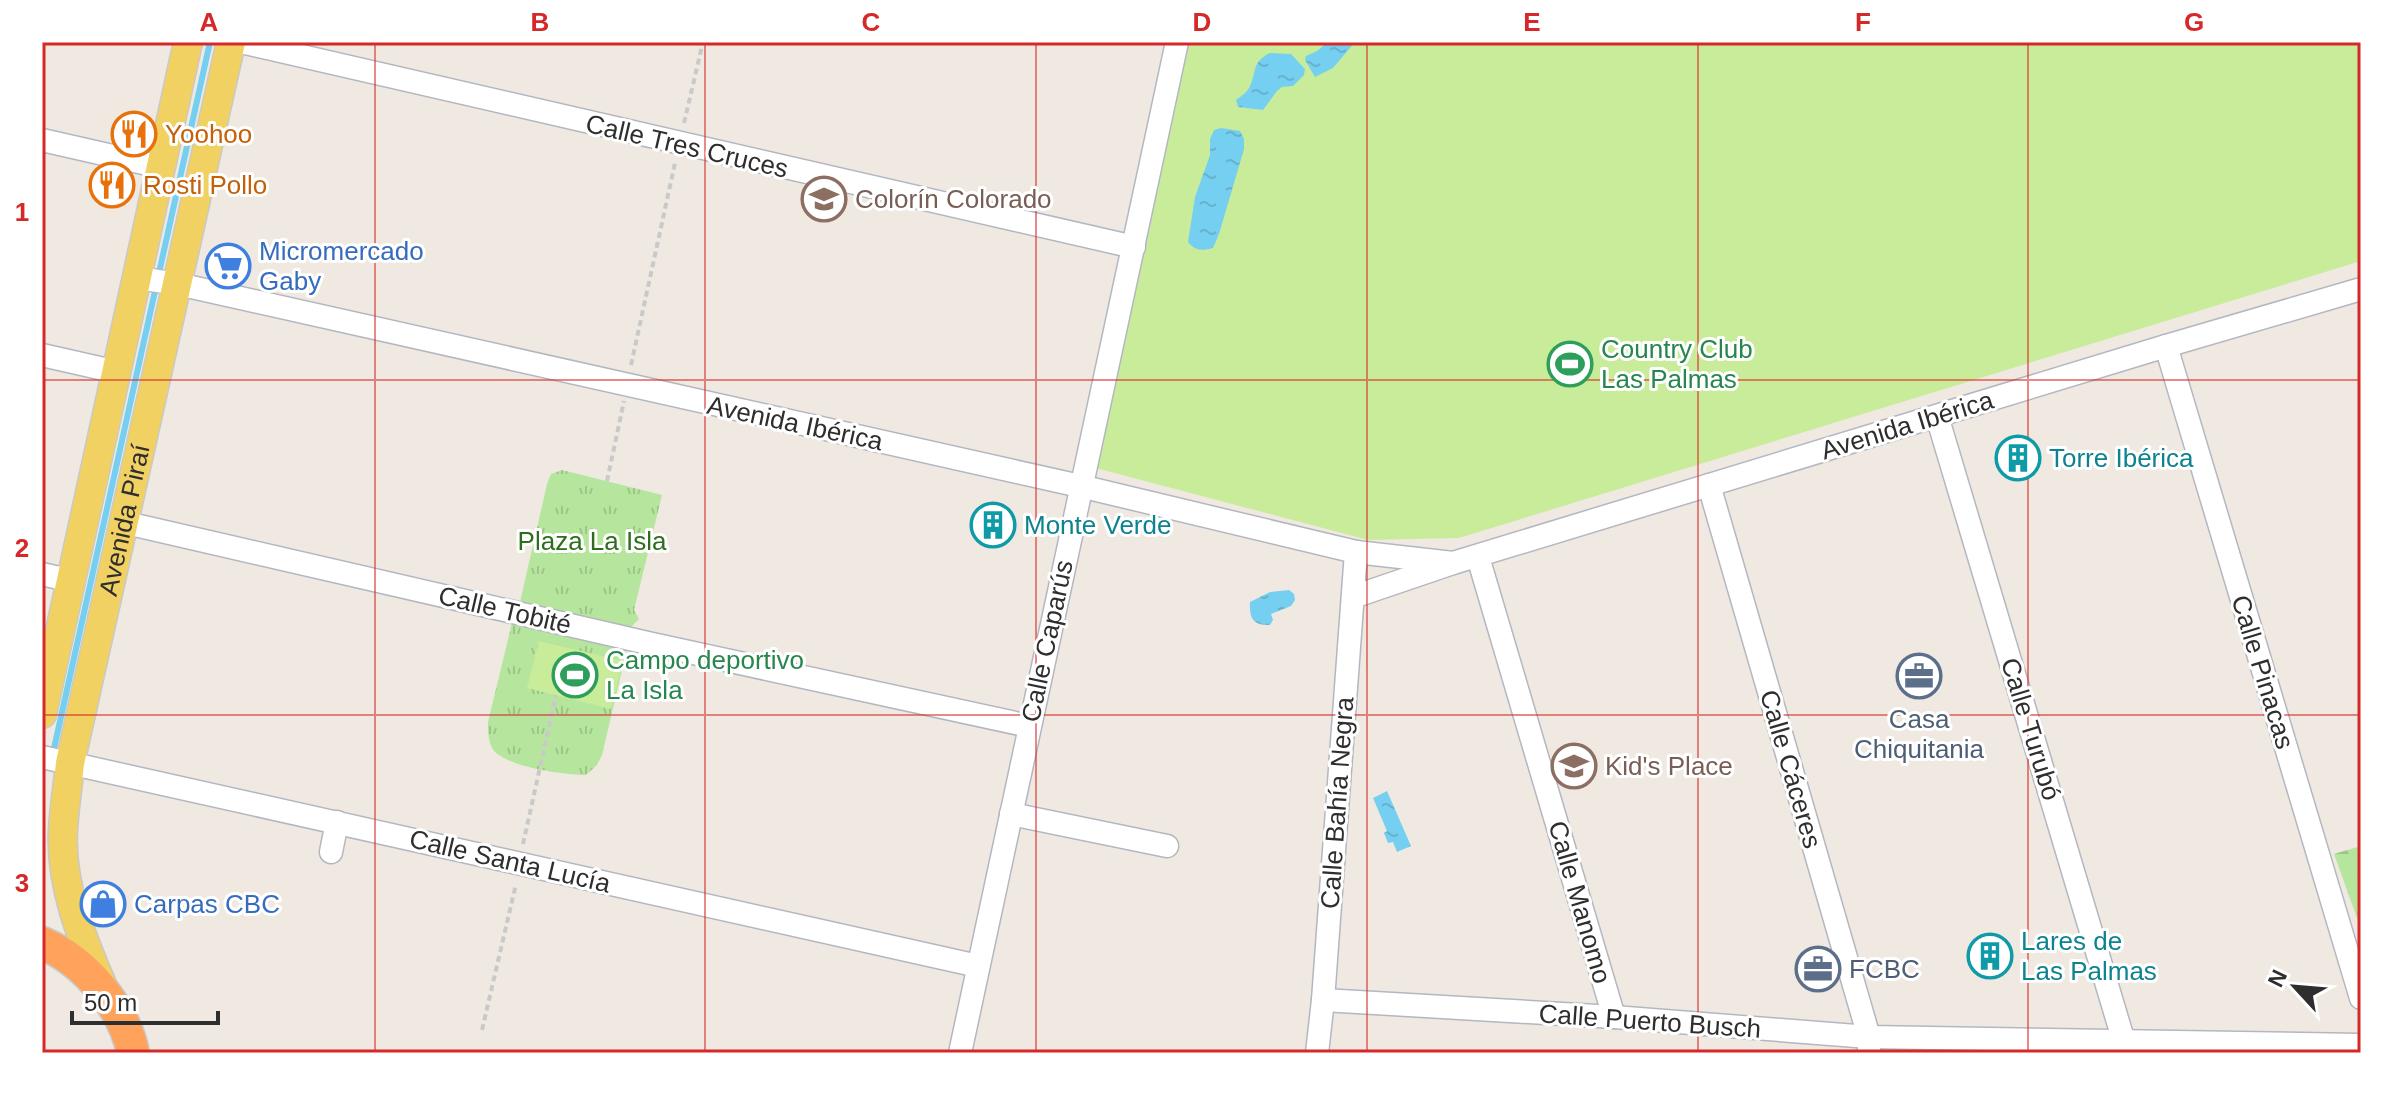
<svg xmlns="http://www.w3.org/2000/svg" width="2403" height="1095" font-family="Arial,sans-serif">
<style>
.grass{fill:url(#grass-tufts)}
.forest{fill:url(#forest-firs)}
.pitch{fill:#c9ec9a}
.water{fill:url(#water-ripples)}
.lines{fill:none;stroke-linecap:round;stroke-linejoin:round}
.stream{stroke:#75cff0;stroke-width:6}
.minor-casing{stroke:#b4b7c1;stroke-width:25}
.major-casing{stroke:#c9c9c9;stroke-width:31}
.highway-casing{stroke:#c9c9c9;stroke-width:35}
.path{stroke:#c9c9c9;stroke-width:4;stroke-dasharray:6 4;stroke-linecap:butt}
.minor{stroke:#fff;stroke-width:22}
.major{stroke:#f2d163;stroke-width:28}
.highway{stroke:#ffa35c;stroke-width:32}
.grid{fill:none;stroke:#d62828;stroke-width:2;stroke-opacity:0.55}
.labels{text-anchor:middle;stroke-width:6;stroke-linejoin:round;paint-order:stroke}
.food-label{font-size:26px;fill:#c56008;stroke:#fff;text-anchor:start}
.street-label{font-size:26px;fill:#2e2e2e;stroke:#fff}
.education-label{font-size:26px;fill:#785e54;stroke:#fff;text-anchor:start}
.shop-label{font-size:26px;fill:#366cbe;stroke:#fff;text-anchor:start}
.leisure-label{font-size:26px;fill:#27864d;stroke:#fff;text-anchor:start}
.culture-label{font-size:26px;fill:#0d838f;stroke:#fff;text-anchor:start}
.park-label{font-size:26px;fill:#2c6e1b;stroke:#fff}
.service-label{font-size:26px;fill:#4e5e75;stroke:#fff}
.neatline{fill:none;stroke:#d62828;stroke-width:3}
.grid-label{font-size:26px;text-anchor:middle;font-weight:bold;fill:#d62828}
</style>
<defs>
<pattern id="grass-tufts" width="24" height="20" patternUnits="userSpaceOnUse" patternTransform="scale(2)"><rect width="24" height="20" fill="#b6e59e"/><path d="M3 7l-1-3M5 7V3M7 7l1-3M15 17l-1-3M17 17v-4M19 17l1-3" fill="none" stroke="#9dc588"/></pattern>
<pattern id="forest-firs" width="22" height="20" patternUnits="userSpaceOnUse" patternTransform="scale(2)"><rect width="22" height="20" fill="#b6e59e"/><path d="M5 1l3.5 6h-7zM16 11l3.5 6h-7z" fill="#9dc588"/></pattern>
<pattern id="water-ripples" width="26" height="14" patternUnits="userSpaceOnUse" patternTransform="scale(2)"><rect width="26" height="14" fill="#75cff0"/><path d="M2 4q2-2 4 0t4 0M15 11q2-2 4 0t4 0" fill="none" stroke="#66b2ce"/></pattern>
</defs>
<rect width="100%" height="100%" fill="#efe9e1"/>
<g class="grass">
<path d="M562,470L662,495L634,610L639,619L628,630L520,602L547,484L551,474Z"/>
<path d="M512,623L627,649L602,755L597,765L586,775C565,775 503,767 492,748C488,740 488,731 488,722Z"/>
</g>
<path class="forest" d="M2361,846V929L2334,854Z"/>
<g class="pitch">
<path d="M1184,42H2361V261L1459,538L1368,540L1092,467Z"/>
<path d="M539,641L623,661L611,709L527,688Z"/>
</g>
<g class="water">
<path d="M1328,42H1355L1333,68L1315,77L1305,60L1306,56L1317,51Z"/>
<path d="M1270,53L1291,54L1305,69L1304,75L1293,86L1282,87L1277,91L1263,110L1238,107L1236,100C1240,97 1248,92 1250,86C1256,73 1252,61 1270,53Z"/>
<path d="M1221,128L1240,131L1244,139V149L1219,234L1213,248C1202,251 1195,251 1188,242L1195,197L1210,155V139L1214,130Z"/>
<path d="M1289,590L1294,594L1295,600L1291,606L1271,614L1273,620L1270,625C1253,626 1249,618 1250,602L1270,592Z"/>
<path d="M1387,791L1411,846L1397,852L1393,842L1388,843L1384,833L1387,831L1373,798Z"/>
</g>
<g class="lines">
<path class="stream" d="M53,753L210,42"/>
<g class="minor-casing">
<g id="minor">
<path d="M241,42L1134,247"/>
<path d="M42,140L161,167"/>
<path d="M138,278L178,284L1080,486L1356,552L1453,563"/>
<path d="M2166,346L2361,998"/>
<path d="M42,355L117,372"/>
<path d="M1937,416L2124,1042"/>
<path d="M1709,485L1869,1037V1053"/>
<path d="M122,522L652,644L1029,726"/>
<path d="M1478,557L1614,1017"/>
<path d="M42,574L72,581"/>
<path d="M1353,597L1453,563L2166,346L2361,289"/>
<path d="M42,757L978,966"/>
<path d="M1011,814L1167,846"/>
<path d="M331,852L337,822"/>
<path d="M1323,1000L1614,1017L1869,1037L2361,1045"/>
<path d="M960,1053L1177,42"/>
<path d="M1317,1053L1323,1000L1356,552"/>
</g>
</g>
<g class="major-casing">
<g id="major">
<path d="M42,714L188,42"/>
<path id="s1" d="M103,987C82,939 60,885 63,831C64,808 68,785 70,763L231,42"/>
</g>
</g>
<g class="highway-casing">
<path id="highway" d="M42,943C85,961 124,1007 133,1053"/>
</g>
<g class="path">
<path d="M684,123L703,42"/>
<path d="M631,365L675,163"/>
<path d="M607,481L624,401"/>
<path d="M523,844L556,695"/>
<path d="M482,1030L516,884"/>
</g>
<use href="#minor" class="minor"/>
<use href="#major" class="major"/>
<use href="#highway" class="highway"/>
</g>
<path class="grid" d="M375,42V1053M705,42V1053M1036,42V1053M1367,42V1053M1698,42V1053M2028,42V1053M42,380H2361M42,715H2361"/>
<defs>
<g id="restaurant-ring" transform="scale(2.3)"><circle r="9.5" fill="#fff" stroke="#e8710a" stroke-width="1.5"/><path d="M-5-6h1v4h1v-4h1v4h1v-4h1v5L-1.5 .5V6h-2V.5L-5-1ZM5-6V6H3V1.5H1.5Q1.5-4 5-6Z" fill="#e8710a"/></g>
<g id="school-ring" transform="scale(2.3)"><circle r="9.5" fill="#fff" stroke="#8d6e63" stroke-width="1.5"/><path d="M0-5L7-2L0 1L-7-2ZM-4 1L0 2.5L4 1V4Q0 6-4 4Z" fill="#8d6e63"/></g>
<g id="supermarket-ring" transform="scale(2.3)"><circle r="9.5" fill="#fff" stroke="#3f7fe0" stroke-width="1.5"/><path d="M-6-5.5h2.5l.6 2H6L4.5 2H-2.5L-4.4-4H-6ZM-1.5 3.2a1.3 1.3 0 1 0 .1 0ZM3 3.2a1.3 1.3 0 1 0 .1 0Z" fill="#3f7fe0"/></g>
<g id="stadium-ring" transform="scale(2.3)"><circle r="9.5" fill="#fff" stroke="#2e9e5b" stroke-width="1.5"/><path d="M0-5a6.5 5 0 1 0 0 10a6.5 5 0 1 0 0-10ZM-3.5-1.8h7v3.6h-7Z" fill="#2e9e5b"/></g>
<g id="building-ring" transform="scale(2.3)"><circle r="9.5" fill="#fff" stroke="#0f9aa8" stroke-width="1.5"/><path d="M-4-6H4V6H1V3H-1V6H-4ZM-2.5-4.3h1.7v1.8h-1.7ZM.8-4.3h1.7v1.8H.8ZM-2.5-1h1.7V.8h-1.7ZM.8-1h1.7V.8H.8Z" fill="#0f9aa8"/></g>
<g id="office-ring" transform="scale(2.3)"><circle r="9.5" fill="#fff" stroke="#5c6f8a" stroke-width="1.5"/><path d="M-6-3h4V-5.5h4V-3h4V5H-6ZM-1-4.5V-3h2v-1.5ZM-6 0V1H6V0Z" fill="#5c6f8a"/></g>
<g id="shop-ring" transform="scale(2.3)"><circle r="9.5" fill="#fff" stroke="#3f7fe0" stroke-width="1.5"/><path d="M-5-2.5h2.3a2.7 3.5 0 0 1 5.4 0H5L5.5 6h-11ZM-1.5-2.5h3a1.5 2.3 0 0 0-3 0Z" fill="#3f7fe0"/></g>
</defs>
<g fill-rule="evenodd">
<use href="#restaurant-ring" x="134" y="134"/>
<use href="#restaurant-ring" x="112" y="185"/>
<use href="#school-ring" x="824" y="199"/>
<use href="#supermarket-ring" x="228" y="266"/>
<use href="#stadium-ring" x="1570" y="364"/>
<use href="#building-ring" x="2018" y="458"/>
<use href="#building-ring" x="993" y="525"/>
<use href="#stadium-ring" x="575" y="675"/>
<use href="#office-ring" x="1919" y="676"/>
<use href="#school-ring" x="1574" y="766"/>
<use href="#shop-ring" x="103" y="904"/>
<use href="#building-ring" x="1990" y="956"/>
<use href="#office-ring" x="1818" y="969"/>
</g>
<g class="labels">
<g class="food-label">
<text x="165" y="143">Yoohoo</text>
<text x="143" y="194">Rosti Pollo</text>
</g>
<g class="street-label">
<text transform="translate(687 146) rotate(13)" y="9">Calle Tres Cruces</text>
<text transform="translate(795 423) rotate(12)" y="9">Avenida Ibérica</text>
<text transform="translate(1907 425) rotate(-17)" y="9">Avenida Ibérica</text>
<text dy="9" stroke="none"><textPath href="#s1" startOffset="480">Avenida Piraí</textPath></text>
<text transform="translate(505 610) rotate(13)" y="9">Calle Tobité</text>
<text transform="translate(1047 641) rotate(-78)" y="9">Calle Caparús</text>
<text transform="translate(2263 672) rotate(73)" y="9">Calle Pinacas</text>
<text transform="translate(2031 729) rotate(73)" y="9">Calle Turubó</text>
<text transform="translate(1791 769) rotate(74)" y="9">Calle Cáceres</text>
<text transform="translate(1337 803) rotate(-86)" y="9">Calle Bahía Negra</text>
<text transform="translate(510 861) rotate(13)" y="9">Calle Santa Lucía</text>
<text transform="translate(1580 902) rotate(74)" y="9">Calle Manomo</text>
<text transform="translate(1650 1021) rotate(4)" y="9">Calle Puerto Busch</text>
</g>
<g class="education-label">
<text x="855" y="208">Colorín Colorado</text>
<text x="1605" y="775">Kid's Place</text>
</g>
<g class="shop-label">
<text x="259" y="260">Micromercado<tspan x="259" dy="30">Gaby</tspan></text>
<text x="134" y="913">Carpas CBC</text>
</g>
<g class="leisure-label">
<text x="1601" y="358">Country Club<tspan x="1601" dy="30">Las Palmas</tspan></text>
<text x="606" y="669">Campo deportivo<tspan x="606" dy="30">La Isla</tspan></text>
</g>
<g class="culture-label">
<text x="2049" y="467">Torre Ibérica</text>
<text x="1024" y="534">Monte Verde</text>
<text x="2021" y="950">Lares de<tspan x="2021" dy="30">Las Palmas</tspan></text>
</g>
<g class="park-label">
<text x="592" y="550">Plaza La Isla</text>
</g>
<g class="service-label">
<text x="1919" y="728">Casa<tspan x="1919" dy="30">Chiquitania</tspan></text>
<text x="1849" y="978" text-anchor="start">FCBC</text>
</g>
</g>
<rect width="2403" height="1095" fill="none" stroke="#ffffff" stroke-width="88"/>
<g transform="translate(2295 987) rotate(296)" stroke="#ffffff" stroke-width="6" paint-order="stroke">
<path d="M0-6L14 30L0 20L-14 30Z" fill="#2e2e2e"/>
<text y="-12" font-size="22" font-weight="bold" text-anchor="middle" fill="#2e2e2e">N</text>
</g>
<path d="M72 1011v12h146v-12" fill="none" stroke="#2e2e2e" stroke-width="4"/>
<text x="84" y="1011" font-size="24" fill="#2e2e2e" stroke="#ffffff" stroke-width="6" paint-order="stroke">50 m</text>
<rect x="44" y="44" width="2315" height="1007" class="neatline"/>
<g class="grid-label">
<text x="209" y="31">A</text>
<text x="540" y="31">B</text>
<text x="871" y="31">C</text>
<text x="1202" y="31">D</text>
<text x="1532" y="31">E</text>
<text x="1863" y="31">F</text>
<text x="2194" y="31">G</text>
<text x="22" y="221">1</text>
<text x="22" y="557">2</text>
<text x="22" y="892">3</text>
</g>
</svg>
